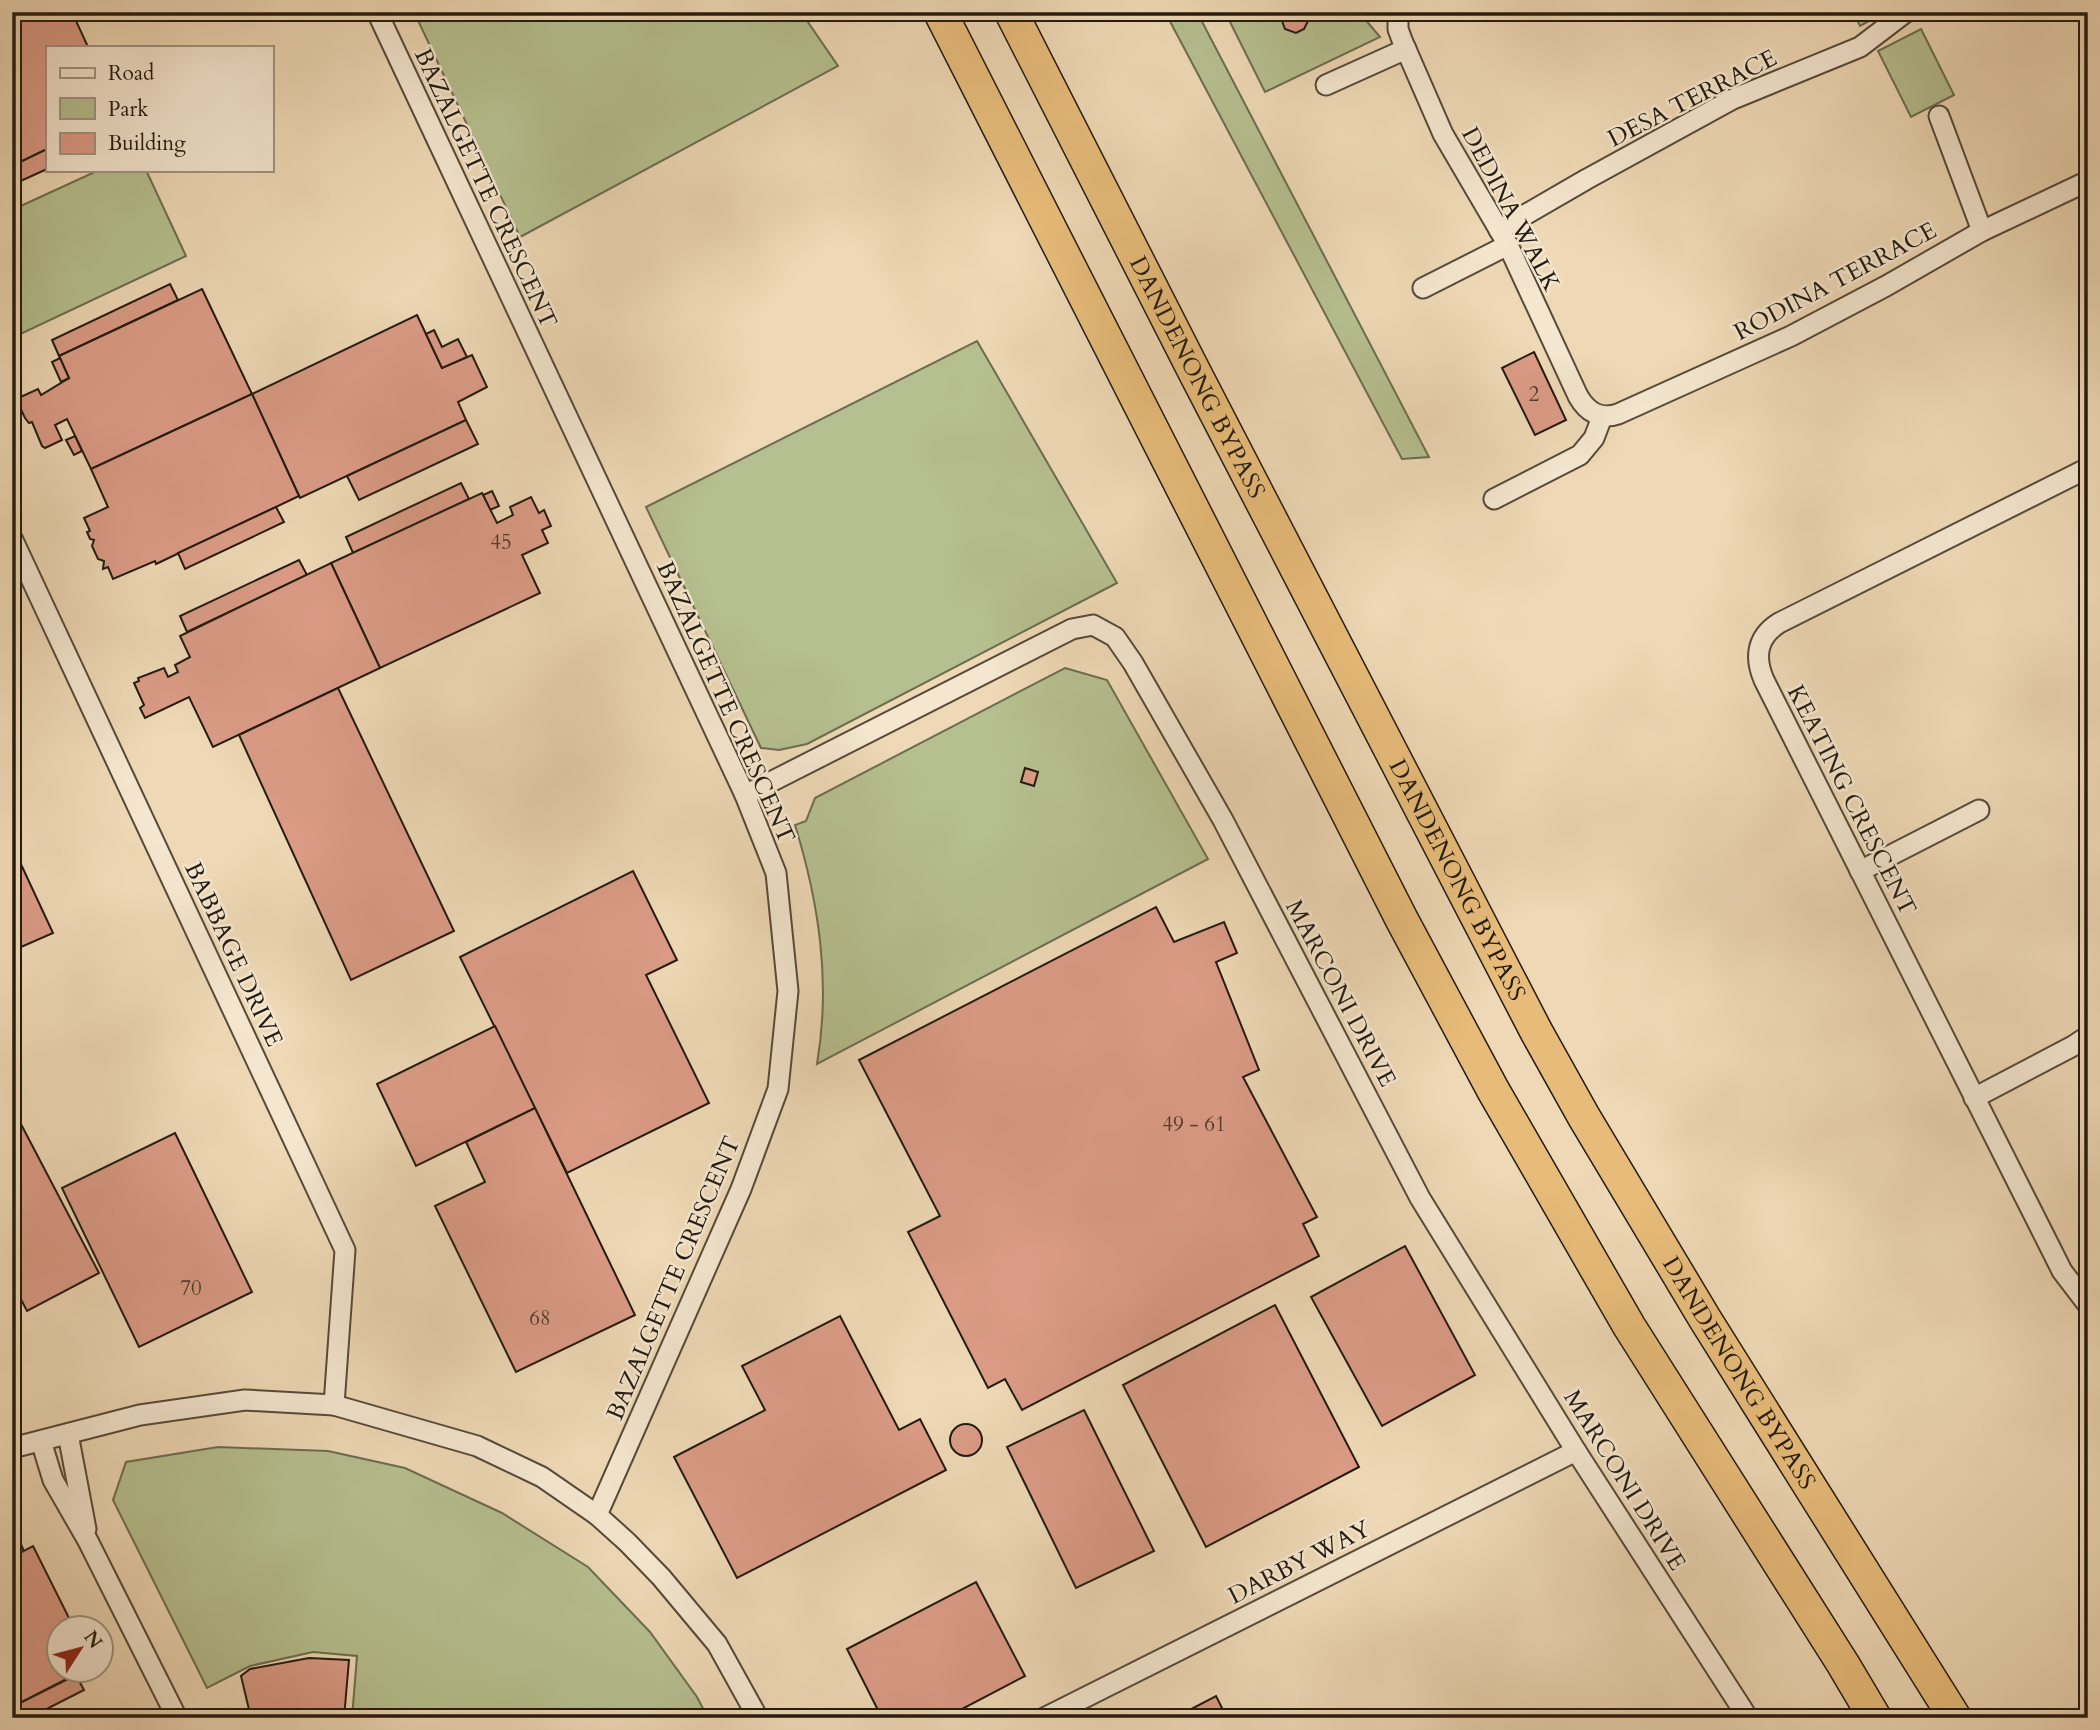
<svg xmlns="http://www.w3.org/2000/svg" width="2100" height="1730" font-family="Cardo,serif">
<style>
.green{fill:#b6bf8f;stroke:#6c6d4f;stroke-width:2}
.building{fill:#db9b86;stroke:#231b0f;stroke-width:2}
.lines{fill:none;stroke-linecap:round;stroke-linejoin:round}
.minor-casing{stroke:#564a38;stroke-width:23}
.trunk-casing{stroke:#231b0f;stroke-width:35}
.minor{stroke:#f4e6cf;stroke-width:19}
.trunk{stroke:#e7bc7a;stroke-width:32}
.labels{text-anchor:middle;stroke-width:5;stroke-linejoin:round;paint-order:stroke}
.number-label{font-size:21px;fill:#513b2d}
.street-label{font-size:24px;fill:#231b0f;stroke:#f4e6cf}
</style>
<rect width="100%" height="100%" fill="#eed8b5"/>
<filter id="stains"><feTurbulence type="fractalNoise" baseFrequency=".00286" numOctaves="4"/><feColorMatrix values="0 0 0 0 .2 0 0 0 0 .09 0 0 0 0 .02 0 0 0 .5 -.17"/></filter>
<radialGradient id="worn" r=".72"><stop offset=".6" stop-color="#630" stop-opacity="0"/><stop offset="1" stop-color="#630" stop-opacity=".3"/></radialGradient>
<g class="green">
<path d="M414,12H801L838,66L520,237Z"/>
<path d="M1165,12H1197L1429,457L1402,459Z"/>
<path d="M1225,12H1359L1380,37L1265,92Z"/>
<path d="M1853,12H1886L1860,26Z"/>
<path d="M1921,29L1954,95L1911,117L1878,51Z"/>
<path d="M99,170H146L186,256L12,338V210Z"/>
<path d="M977,341L1117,583L807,744L779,750L761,748L646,507Z"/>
<path d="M1065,668L1107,680L1208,859L817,1064C831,982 819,903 795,825L806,821L815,798Z"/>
<path d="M218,1447L328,1451L405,1468L502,1513L588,1567L650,1632L697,1697L708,1718H352L357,1656L313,1652L250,1666L207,1688L113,1500L126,1462Z"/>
</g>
<g class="building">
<path d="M12,12H32L12,21Z"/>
<path d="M32,12H72L88,47H47V149L12,166V21Z"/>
<path d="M1284,12H1305L1308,21L1304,29L1296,33L1285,29L1282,21Z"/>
<path d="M47,149V169L12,185V166Z"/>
<path d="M170,284L178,300L59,356L52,340Z"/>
<path d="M202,289L252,394L91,469L67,419L55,425L62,440L45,448L42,446L32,422L29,423L25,418L16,399L38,389L41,395L69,378L59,356Z"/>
<path d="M417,315L442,368L472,355L487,387L458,402L466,420L300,498L252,394Z"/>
<path d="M434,330L442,347L458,339L467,357L442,368L426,334Z"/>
<path d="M1534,352L1566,420L1535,435L1502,368Z"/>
<path d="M60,358L69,378L61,382L52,362Z"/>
<path d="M252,394L299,496L156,564L155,561L113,579L108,567L103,569L104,561L98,559L92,546L94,540L90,539L87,532L90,531L84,518L108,507L91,469Z"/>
<path d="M466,420L478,444L359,500L347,476Z"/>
<path d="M75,436L82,451L74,455L66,440Z"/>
<path d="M461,483L469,499L353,553L346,537Z"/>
<path d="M492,491L499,506L490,510L483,495Z"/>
<path d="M482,493L497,523L513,515L510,507L531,497L539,513L544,510L551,526L542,530L548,543L522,555L540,593L380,668L331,563Z"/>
<path d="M276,507L284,522L185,569L178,553Z"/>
<path d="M299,560L307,575L187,632L180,616Z"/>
<path d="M331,563L380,668L213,747L189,697L145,718L140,708L144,705L134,683L139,681L138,678L164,668L168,677L178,672L175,665L190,657L180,636Z"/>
<path d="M338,688L454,931L351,980L239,735Z"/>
<path d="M1025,768L1038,772L1034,786L1021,782Z"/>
<path d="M12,845L53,933L12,951Z"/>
<path d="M633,871L677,960L646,975L709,1103L567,1173L460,957Z"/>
<path d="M1156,907L1174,942L1224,922L1237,953L1216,962L1259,1070L1243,1077L1317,1217L1303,1224L1319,1256L1022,1410L1005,1379L988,1388L908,1232L940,1216L859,1060Z"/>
<path d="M495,1026L535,1108L416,1166L377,1084Z"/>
<path d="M12,1107L99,1273L27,1311L12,1282Z"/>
<path d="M535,1108L635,1315L516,1372L435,1206L485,1182L466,1142Z"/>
<path d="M175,1133L252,1292L139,1347L62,1188Z"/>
<path d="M1405,1246L1475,1375L1382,1426L1311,1297Z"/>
<path d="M1275,1305L1359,1467L1206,1547L1123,1385Z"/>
<path d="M840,1316L899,1430L920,1419L946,1470L737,1578L674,1457L765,1410L742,1366Z"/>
<path d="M1084,1410L1154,1551L1076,1588L1007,1447Z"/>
<circle cx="966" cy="1440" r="16"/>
<path d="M12,1541L14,1545L20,1542L24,1551L12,1557Z"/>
<path d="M33,1546L74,1628H60V1670H84L12,1707V1557Z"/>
<path d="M976,1582L1025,1676L945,1718H882L847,1649Z"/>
<path d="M309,1658L349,1660L344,1718H251L241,1676L250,1669Z"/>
<path d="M76,1675L84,1690L29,1718H12V1707Z"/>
<path d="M1216,1696L1227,1718H1174Z"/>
</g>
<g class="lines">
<g class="minor-casing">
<g id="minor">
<path d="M377,12L745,795L776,873L788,991L778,1089L741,1189L597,1515"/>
<path d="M1398,12V29L1402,40L1443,134L1508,245L1578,396C1587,412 1600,420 1618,414L1791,336L1886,286L1982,231L2088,181"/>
<path d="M1326,85L1406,49"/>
<path d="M1939,116L1982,231"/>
<path d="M1499,230L1587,179L1733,99L1860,47L1906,12"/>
<path d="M1423,288L1508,245"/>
<path d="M2088,468L1779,623C1757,637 1754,657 1764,680L2050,1247L2062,1271L2088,1305"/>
<path d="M1494,499L1580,455L1594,438L1602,417"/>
<path d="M12,538L345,1250L334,1405"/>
<path d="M745,795L1072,629L1093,625L1115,637L1133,663L1223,820L1420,1198L1576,1451L1748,1718"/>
<path d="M1860,871L1979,810"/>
<path d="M1974,1098L2073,1046L2088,1036"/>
<path d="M68,1434L86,1529"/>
<path d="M41,1441L53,1480L88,1541L177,1718"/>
<path d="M12,1448L140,1415L245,1400L334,1405L477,1446L542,1477L597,1515L627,1542L661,1577L717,1644L758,1718"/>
<path d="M1044,1718L1576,1451"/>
</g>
</g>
<g class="trunk-casing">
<g id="trunk">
<path d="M940,12L1402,920L1493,1090L1629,1326L1843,1664L1875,1718"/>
<path id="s1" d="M1011,12L1195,373L1536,1031L1584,1117L1705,1319L1955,1718"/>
</g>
</g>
<use href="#minor" class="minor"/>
<use href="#trunk" class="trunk"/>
</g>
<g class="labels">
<g class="number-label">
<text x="1534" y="401">2</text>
<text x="501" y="549">45</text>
<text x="1194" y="1131">49 - 61</text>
<text x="191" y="1295">70</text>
<text x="540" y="1325">68</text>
</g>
<g class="street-label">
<text transform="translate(1692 98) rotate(-27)" y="8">DESA TERRACE</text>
<text transform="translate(486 188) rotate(65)" y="8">BAZALGETTE CRESCENT</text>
<text transform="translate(1511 209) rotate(62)" y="8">DEDINA WALK</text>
<text transform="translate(1835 281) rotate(-28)" y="8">RODINA TERRACE</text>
<text dy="8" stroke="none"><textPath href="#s1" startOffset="410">DANDENONG BYPASS</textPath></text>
<text transform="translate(726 702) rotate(66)" y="8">BAZALGETTE CRESCENT</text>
<text transform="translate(1852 800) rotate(63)" y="8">KEATING CRESCENT</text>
<text dy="8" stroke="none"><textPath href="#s1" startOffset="976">DANDENONG BYPASS</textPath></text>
<text transform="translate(234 954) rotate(65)" y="8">BABBAGE DRIVE</text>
<text transform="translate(1341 993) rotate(62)" y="8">MARCONI DRIVE</text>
<text transform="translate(673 1278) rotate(-67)" y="8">BAZALGETTE CRESCENT</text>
<text dy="8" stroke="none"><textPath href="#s1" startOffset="1544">DANDENONG BYPASS</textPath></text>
<text transform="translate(1625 1480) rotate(58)" y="8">MARCONI DRIVE</text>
<text transform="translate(1299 1562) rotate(-27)" y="8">DARBY WAY</text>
</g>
</g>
<rect width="2100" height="1730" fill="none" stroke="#eed8b5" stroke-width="42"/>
<rect x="14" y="14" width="2072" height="1702" fill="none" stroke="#231b0f" stroke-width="3.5"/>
<rect x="21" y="21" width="2058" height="1688" fill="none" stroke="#231b0f" stroke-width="2"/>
<rect x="46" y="46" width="228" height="126" fill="#f4e6cf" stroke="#a09582" stroke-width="2"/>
<rect x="60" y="68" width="35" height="10" fill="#f4e6cf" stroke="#a09582" stroke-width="2"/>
<text x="108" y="80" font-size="21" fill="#231b0f">Road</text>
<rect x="60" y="98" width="35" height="21" fill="#b6bf8f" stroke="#a09582" stroke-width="2"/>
<text x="108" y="116" font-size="21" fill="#231b0f">Park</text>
<rect x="60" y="133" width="35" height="21" fill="#db9b86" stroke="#a09582" stroke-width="2"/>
<text x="108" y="150" font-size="21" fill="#231b0f">Building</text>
<g transform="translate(80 1649) rotate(54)"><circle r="33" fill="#f4e6cf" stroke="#a09582" stroke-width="2"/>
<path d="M0-5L12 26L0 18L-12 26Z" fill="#8f2418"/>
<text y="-10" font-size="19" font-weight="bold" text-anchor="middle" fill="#231b0f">N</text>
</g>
<rect width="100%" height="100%" filter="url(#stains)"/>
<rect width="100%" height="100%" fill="url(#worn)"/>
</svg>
